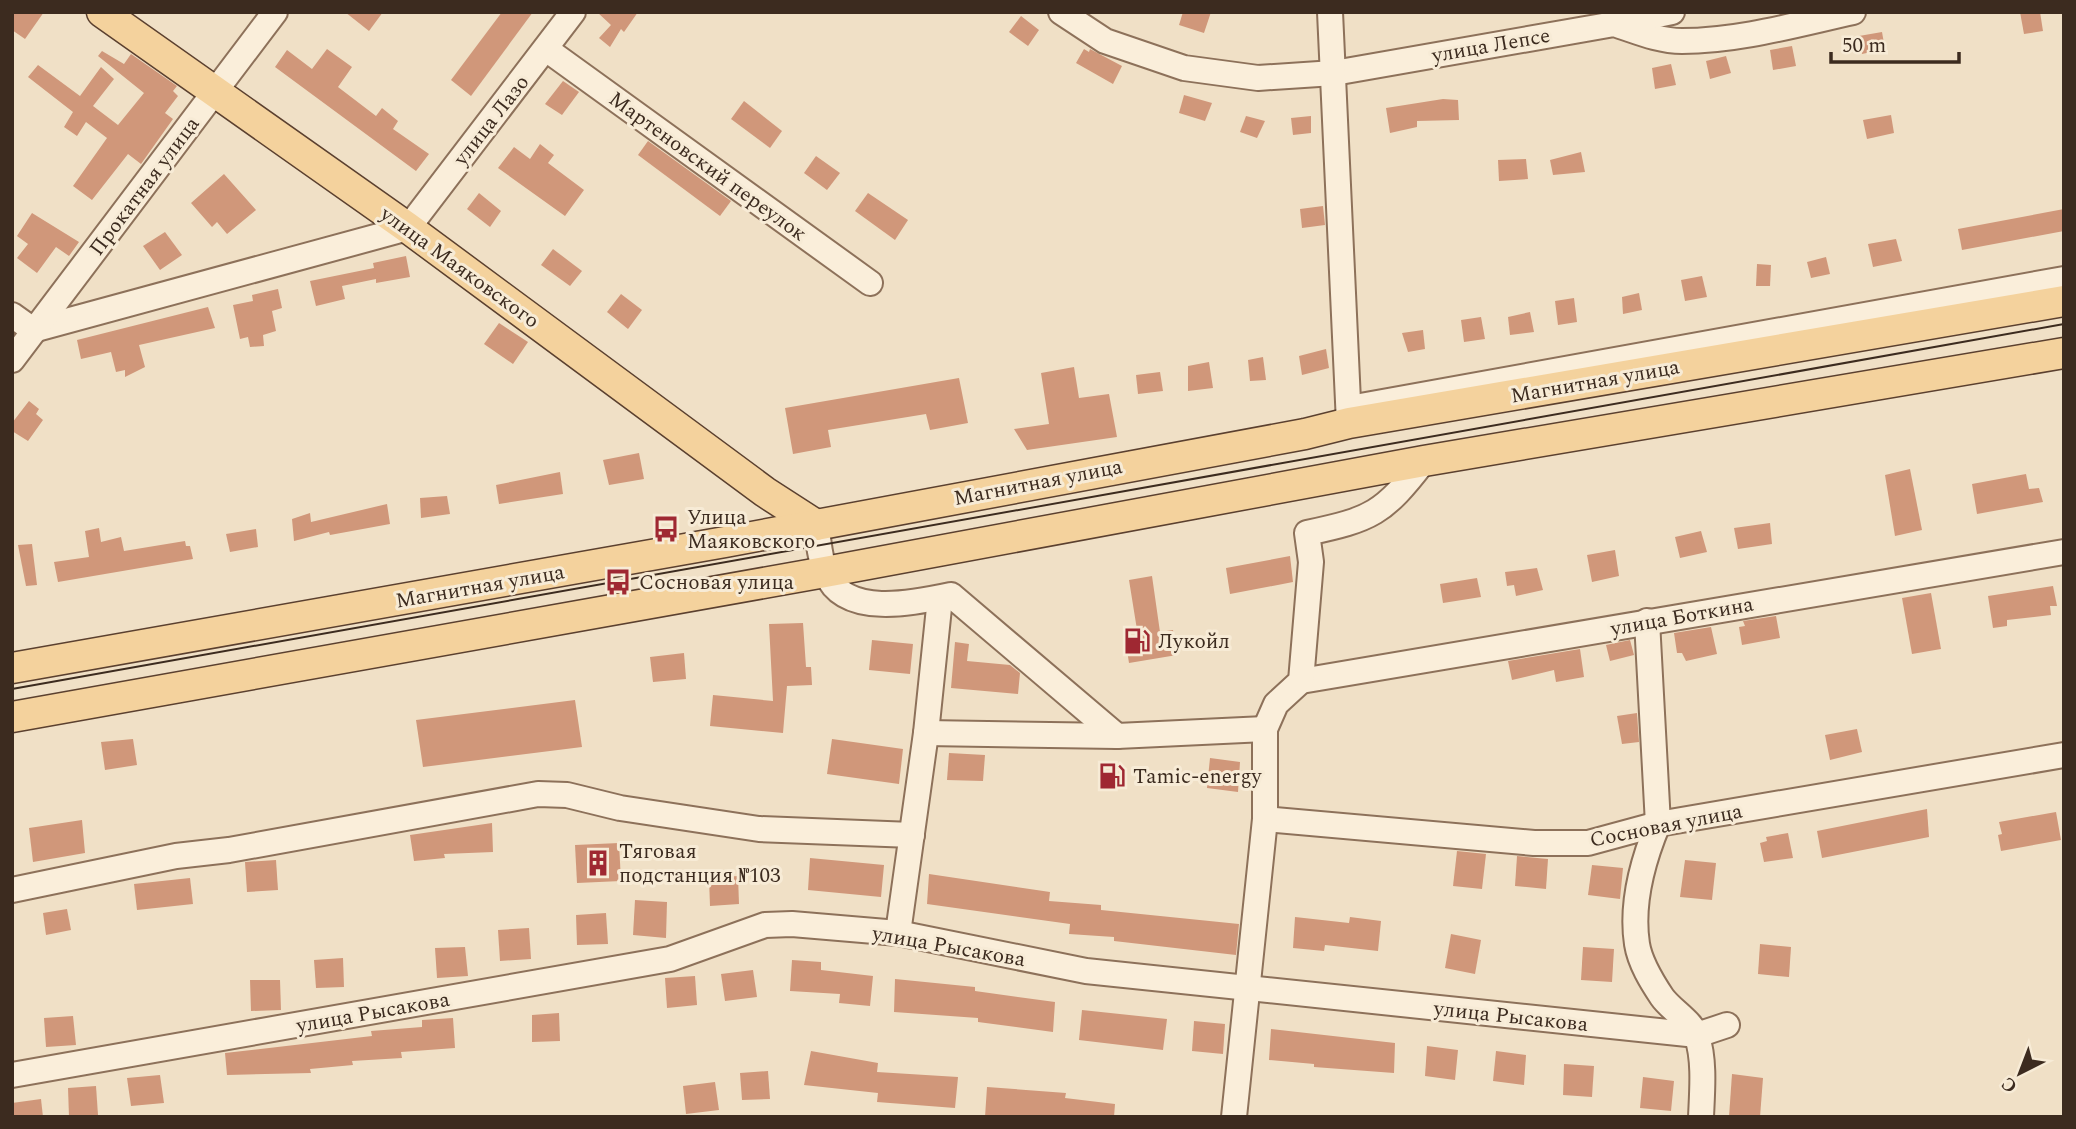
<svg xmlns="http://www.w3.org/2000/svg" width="2076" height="1129" font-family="Spectral,serif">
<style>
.building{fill:#d0977a}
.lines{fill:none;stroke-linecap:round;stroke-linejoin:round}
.minor-casing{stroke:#8d715a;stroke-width:28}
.major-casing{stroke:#5b402f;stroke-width:33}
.minor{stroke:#faeeda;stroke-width:24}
.major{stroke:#f4d29d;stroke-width:30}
.tram{stroke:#3c2b1f;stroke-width:2}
.labels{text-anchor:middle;stroke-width:6;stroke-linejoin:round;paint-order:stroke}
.street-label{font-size:21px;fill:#3c2b1f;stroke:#f7ebd6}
.poi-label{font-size:21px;fill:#3c2b1f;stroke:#f7ebd6;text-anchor:start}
</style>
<rect width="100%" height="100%" fill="#f0e0c6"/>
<g class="building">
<path d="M12,12H44L25,39L12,30Z"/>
<path d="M345,12H383L369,31Z"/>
<path d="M502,12H533L471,96L451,80Z"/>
<path d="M597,12H638L624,32L621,29L610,47L599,38L611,25Z"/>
<path d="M1183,12H1211L1204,33L1179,25Z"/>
<path d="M2020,12H2040L2043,31L2024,34Z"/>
<path d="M1021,16L1039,30L1028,46L1009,32Z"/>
<path d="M1882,32L1885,49L1862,54L1859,36Z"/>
<path d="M1792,46L1796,66L1773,70L1770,50Z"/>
<path d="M327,49L352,67L338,87L376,116L382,108L398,121L393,129L429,154L416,171L275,67L287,50L312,69Z"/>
<path d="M1084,49L1089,52L1090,49L1122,66L1113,84L1076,63Z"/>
<path d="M102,51L124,64L131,54L177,86L173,91L178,96L165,113L173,119L141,164L128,154L92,200L73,186L107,138L86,122L77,136L64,127L73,112L28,77L38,65L80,96L101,67L114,79L93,106L118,125L144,93L98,56Z"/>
<path d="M1726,56L1731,73L1710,79L1706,61Z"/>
<path d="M1671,64L1676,85L1655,89L1652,68Z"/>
<path d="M563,81L579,92L562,115L545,104Z"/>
<path d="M1184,95L1212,103L1205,121L1179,113Z"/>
<path d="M1443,99L1458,100L1459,120L1417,121V127L1390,133L1386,108Z"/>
<path d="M744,101L782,131L770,148L731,119Z"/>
<path d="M1891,115L1894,133L1867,139L1863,120Z"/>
<path d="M1246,116L1265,121L1257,138L1240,132Z"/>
<path d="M1311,116V133L1293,135L1291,118Z"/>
<path d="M648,141L731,201L720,216L638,155Z"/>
<path d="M540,144L554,155L548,163L584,190L565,216L498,168L514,147L530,159Z"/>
<path d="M1581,152L1585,172L1553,175L1550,160Z"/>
<path d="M816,156L840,173L827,190L804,173Z"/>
<path d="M1526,159L1528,179L1499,181L1498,160Z"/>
<path d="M224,174L256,210L227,234L217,222L212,227L191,203Z"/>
<path d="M479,193L501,211L490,227L467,209Z"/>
<path d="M868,193L908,220L895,240L855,211Z"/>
<path d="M1323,206L1325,225L1302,228L1300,209Z"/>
<path d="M2064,209V231L1962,250L1958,229Z"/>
<path d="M32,213L79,242L69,256L56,247L37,273L17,258L28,244L17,236Z"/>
<path d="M165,232L182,255L160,270L143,246Z"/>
<path d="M1896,239L1902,261L1873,267L1868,244Z"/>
<path d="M553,249L582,271L570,286L541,265Z"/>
<path d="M406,256L410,277L376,283V279L342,286L345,299L316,306L310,281L374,268L373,263Z"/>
<path d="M1826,257L1830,274L1811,278L1807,262Z"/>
<path d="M1757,264L1771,265L1770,286H1756Z"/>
<path d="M1702,276L1707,297L1685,301L1681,280Z"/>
<path d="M278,289L282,308L272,311L276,331L263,335L264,346L250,347L248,337L240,339L233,305L253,301L252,295Z"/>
<path d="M1639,293L1642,310L1623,314L1622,297Z"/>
<path d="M621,294L642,310L628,329L607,312Z"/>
<path d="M1574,298L1577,322L1558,325L1555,301Z"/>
<path d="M208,307L215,328L139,345L145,367L125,377V370L116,372L111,352L81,359L77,340Z"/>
<path d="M1530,312L1534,332L1510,335L1508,317Z"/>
<path d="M1481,317L1485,339L1464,342L1461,320Z"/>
<path d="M499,323L528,342L513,364L484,344Z"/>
<path d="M1423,330L1425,349L1408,352L1402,333Z"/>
<path d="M1326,349L1329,368L1302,375L1299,356Z"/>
<path d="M1263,357L1266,380L1250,381L1248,360Z"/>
<path d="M1209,362L1213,388L1188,391V366Z"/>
<path d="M1074,367L1079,398L1109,394L1117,437L1027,450L1014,429L1049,424L1041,373Z"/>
<path d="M1160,372L1163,391L1138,394L1136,375Z"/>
<path d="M959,378L968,423L930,430L926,414L828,430L831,447L793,454L785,408Z"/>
<path d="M29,401L39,409L36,414L43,420L28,441L12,431V423Z"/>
<path d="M639,453L644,479L609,485L603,460Z"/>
<path d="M1910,469L1922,530L1895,536L1885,475Z"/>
<path d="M560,472L563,494L499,504L496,485Z"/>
<path d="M2026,474L2029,489L2039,488L2043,502L1977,514L1972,484Z"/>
<path d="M447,496L450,514L421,518L420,498Z"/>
<path d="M387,504L390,524L330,535L329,532L294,541L292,519L310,513L311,522Z"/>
<path d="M1770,523L1772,544L1738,549L1734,528Z"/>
<path d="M99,528L101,542L121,537L124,551L185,541L186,546H190L193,559L58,582L54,562L89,557L85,531Z"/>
<path d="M256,529L258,547L230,552L226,534Z"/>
<path d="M1701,531L1707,552L1680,558L1675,537Z"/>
<path d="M32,544L37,585L26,586L18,545Z"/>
<path d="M1615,550L1619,576L1592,582L1587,555Z"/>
<path d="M1290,556L1293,582L1230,594L1226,568Z"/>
<path d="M1537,568L1543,590L1516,596L1514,585L1507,586L1505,572Z"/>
<path d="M1152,576L1160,632L1173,630L1177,655L1129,663L1125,638L1138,636L1129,580Z"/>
<path d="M1477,578L1481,597L1443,603L1440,584Z"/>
<path d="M2053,586L2057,606H2050L2051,615L2007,620V626L1993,628L1988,596Z"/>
<path d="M1931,593L1941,649L1912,654L1902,598Z"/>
<path d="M1776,616L1780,638L1742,645L1739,627L1745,626L1743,621Z"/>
<path d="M803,623L806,667H811L812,685L787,686L783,733L710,726L713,695L773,701L769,624Z"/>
<path d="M1711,627L1717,654L1686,661L1682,653H1677L1674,633Z"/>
<path d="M872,640L913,644L910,674L869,670Z"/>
<path d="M1630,640L1634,655L1610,661L1606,645Z"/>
<path d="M955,642L969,644L967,661L1010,665L1020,673L1018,694L951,688Z"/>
<path d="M1580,649L1584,677L1556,682L1554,670L1512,680L1508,661Z"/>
<path d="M684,653L686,679L653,682L650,657Z"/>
<path d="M575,700L582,747L423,767L416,720Z"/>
<path d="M1637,713L1639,742L1622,744L1617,716Z"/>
<path d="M1857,729L1862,752L1830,760L1825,735Z"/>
<path d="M133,739L137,765L105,770L101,742Z"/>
<path d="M832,739L903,749L899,784L827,774Z"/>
<path d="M949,753L985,755L983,781L947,780Z"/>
<path d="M1210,758L1240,762L1238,792L1207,788Z"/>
<path d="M1927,809L1929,837L1822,858L1817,831Z"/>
<path d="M2056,812L2061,840L2001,851L1998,835L2002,834L1999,822Z"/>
<path d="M82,820L85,853L33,862L29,828Z"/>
<path d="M492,823L493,852L444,854L445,858L414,861L410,835Z"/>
<path d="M1788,833L1793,858L1764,862L1760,843L1767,841L1766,837Z"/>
<path d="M619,843L621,881L577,883L575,845Z"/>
<path d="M1457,851L1486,854L1482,889L1453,886Z"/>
<path d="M1517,856L1548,859L1546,889L1515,886Z"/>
<path d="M810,858L884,865L881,897L808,890Z"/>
<path d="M276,860L278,890L247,892L245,862Z"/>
<path d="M1685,860L1716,863L1712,900L1680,897Z"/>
<path d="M1592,865L1623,868L1620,899L1588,895Z"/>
<path d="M929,874L1050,892L1049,901L1101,905V910L1239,924L1236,955L1114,941V937L1069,934L1070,924L927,904Z"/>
<path d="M738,876L739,904L710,906L709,878Z"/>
<path d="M190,878L193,904L137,910L134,884Z"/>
<path d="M635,900L667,902L666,938L633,935Z"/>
<path d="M67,909L71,930L46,935L43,913Z"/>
<path d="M606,913L608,944L577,945L576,915Z"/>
<path d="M1295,917L1349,923L1350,917L1381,921L1378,951L1325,945L1324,951L1293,948Z"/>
<path d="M529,928L531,959L500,961L498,930Z"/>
<path d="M1451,934L1481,940L1475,974L1445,968Z"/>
<path d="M1760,944L1791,947L1789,977L1758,974Z"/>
<path d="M465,947L468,976L437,978L435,948Z"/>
<path d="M1583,947L1614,949L1612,982L1581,980Z"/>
<path d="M343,958L344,987L316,988L314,960Z"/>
<path d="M792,960L821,962V970L873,976L870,1006L839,1003L840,994L790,991Z"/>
<path d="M753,970L757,997L725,1001L721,974Z"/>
<path d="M695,976L697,1005L667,1008L665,978Z"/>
<path d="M895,979L975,987V991L1055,1002L1053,1032L978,1022V1018L894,1012Z"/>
<path d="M250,980H280L281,1010L251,1011Z"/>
<path d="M1082,1010L1167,1019L1163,1050L1079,1040Z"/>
<path d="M559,1013L560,1041L532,1042V1015Z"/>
<path d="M73,1016L76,1045L46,1047L44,1018Z"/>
<path d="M453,1018L455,1048L401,1052L402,1058L352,1061L353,1065L310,1069L311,1073L227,1075L225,1053L372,1036L371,1031L422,1027V1020Z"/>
<path d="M1194,1021L1225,1024L1223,1054L1192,1051Z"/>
<path d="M1271,1029L1395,1043L1394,1073L1314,1067V1064L1269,1060Z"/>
<path d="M1427,1046L1458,1050L1455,1080L1425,1076Z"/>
<path d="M811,1051L878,1063L877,1072L958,1077L955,1108L877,1102L878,1093L804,1085Z"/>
<path d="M1496,1051L1526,1055L1524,1085L1493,1081Z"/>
<path d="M1564,1064L1594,1066L1592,1097L1563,1095Z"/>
<path d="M768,1071L770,1099L742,1100L740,1073Z"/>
<path d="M1732,1074L1763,1078L1760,1117H1729Z"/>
<path d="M160,1075L164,1103L131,1106L127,1078Z"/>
<path d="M1643,1077L1674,1081L1671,1111L1640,1108Z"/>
<path d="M715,1082L719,1110L686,1114L683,1086Z"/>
<path d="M96,1086L98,1115L69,1117L68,1088Z"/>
<path d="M987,1087L1066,1093L1065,1098L1115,1104L1114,1117H985Z"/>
<path d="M41,1099L43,1117H12V1103Z"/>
</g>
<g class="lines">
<g class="minor-casing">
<g id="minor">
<path d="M1061,12L1105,41L1184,68L1258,78L1334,73L1614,24C1636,31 1658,41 1682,41C1739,41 1798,24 1853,12"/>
<path d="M1330,12L1349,423"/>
<path d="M1614,24L1672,12"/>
<path d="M546,49L870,283"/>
<path d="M12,315L33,330L408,228L573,12"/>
<path d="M12,360L275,12"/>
<path d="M1355,407L2064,279"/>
<path d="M816,525C819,540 819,559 826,573C844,618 914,603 951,595L1117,736"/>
<path d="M1647,621L1658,824C1643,860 1631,905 1637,944C1640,963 1652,982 1662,997C1671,1010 1693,1022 1697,1037C1705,1060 1702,1093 1701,1117"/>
<path d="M1301,681L2064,552"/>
<path d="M926,733L1117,736L1265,729"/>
<path d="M1265,819L1534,843H1588L1658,824L2064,755"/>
<path d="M12,890L176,856L229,850L538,794L567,795L620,808L759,829L912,835"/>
<path d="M898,933L926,733L940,598"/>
<path d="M12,1075L670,959L765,925L792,924L898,933L1086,971L1697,1035L1727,1025"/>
<path d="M1234,1117L1265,819V729L1276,704L1301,681L1311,562L1307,533C1372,519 1383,514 1424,461"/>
</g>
</g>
<g class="major-casing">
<g id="major">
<path d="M102,12L408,228L765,492L816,525"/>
<path d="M12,668L725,542L1305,434L1349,423L2064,301"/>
<path d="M12,717L825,572L1424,461L2064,353"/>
</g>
</g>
<use href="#minor" class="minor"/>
<use href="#major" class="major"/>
<path class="tram" d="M12,689L2064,324"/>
</g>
<defs>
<g id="bus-bare" transform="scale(2.1)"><path d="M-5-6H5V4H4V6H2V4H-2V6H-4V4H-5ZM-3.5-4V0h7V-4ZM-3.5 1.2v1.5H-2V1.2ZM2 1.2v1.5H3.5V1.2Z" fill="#9f2832" stroke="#f7ebd6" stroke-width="2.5" paint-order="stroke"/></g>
<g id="fuel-bare" transform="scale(2.1)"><path d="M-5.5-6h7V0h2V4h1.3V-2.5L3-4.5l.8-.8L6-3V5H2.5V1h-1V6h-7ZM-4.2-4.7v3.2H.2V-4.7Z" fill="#9f2832" stroke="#f7ebd6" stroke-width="2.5" paint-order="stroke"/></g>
<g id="building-bare" transform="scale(2.1)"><path d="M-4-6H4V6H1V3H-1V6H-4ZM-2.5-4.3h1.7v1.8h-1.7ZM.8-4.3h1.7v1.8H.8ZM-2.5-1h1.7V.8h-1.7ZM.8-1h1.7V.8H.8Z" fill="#9f2832" stroke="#f7ebd6" stroke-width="2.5" paint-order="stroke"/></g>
</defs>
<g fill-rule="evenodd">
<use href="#bus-bare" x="666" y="529"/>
<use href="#bus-bare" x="618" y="582"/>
<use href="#fuel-bare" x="1137" y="641"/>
<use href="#fuel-bare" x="1112" y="776"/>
<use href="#building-bare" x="598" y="863"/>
</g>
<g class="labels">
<g class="street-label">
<text transform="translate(1491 45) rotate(-10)" y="7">улица Лепсе</text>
<text transform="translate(491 120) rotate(-52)" y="7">улица Лазо</text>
<text transform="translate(708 166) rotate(36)" y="7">Мартеновский переулок</text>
<text transform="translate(144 186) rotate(-53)" y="7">Прокатная улица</text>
<text transform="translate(460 267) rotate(36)" y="7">улица Маяковского</text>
<text transform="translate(1595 381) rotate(-10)" y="7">Магнитная улица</text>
<text transform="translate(1038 482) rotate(-11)" y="7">Магнитная улица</text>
<text transform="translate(480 586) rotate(-10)" y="7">Магнитная улица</text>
<text transform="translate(1682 616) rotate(-10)" y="7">улица Боткина</text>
<text transform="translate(1666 825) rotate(-11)" y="7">Сосновая улица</text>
<text transform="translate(949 946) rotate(10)" y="7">улица Рысакова</text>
<text transform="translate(373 1012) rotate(-10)" y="7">улица Рысакова</text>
<text transform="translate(1511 1016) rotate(6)" y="7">улица Рысакова</text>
</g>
<g class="poi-label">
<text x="687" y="524">Улица<tspan x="687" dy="24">Маяковского</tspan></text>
<text x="639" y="589">Сосновая улица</text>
<text x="1158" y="648">Лукойл</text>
<text x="1133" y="783">Tamic-energy</text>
<text x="619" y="858">Тяговая<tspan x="619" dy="24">подстанция №103</tspan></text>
</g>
</g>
<rect width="2076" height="1129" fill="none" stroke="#3c2b1f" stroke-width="28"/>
<g transform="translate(2020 1073) rotate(222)" stroke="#f7ebd6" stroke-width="5" paint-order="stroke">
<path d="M0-5L12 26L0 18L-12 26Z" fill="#3c2b1f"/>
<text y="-10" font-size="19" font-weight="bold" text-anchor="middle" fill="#3c2b1f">С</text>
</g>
<path d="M1831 52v10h128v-10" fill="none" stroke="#3c2b1f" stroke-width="3.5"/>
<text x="1842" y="52" font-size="21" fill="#3c2b1f" stroke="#f7ebd6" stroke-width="5" paint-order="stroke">50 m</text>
</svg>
